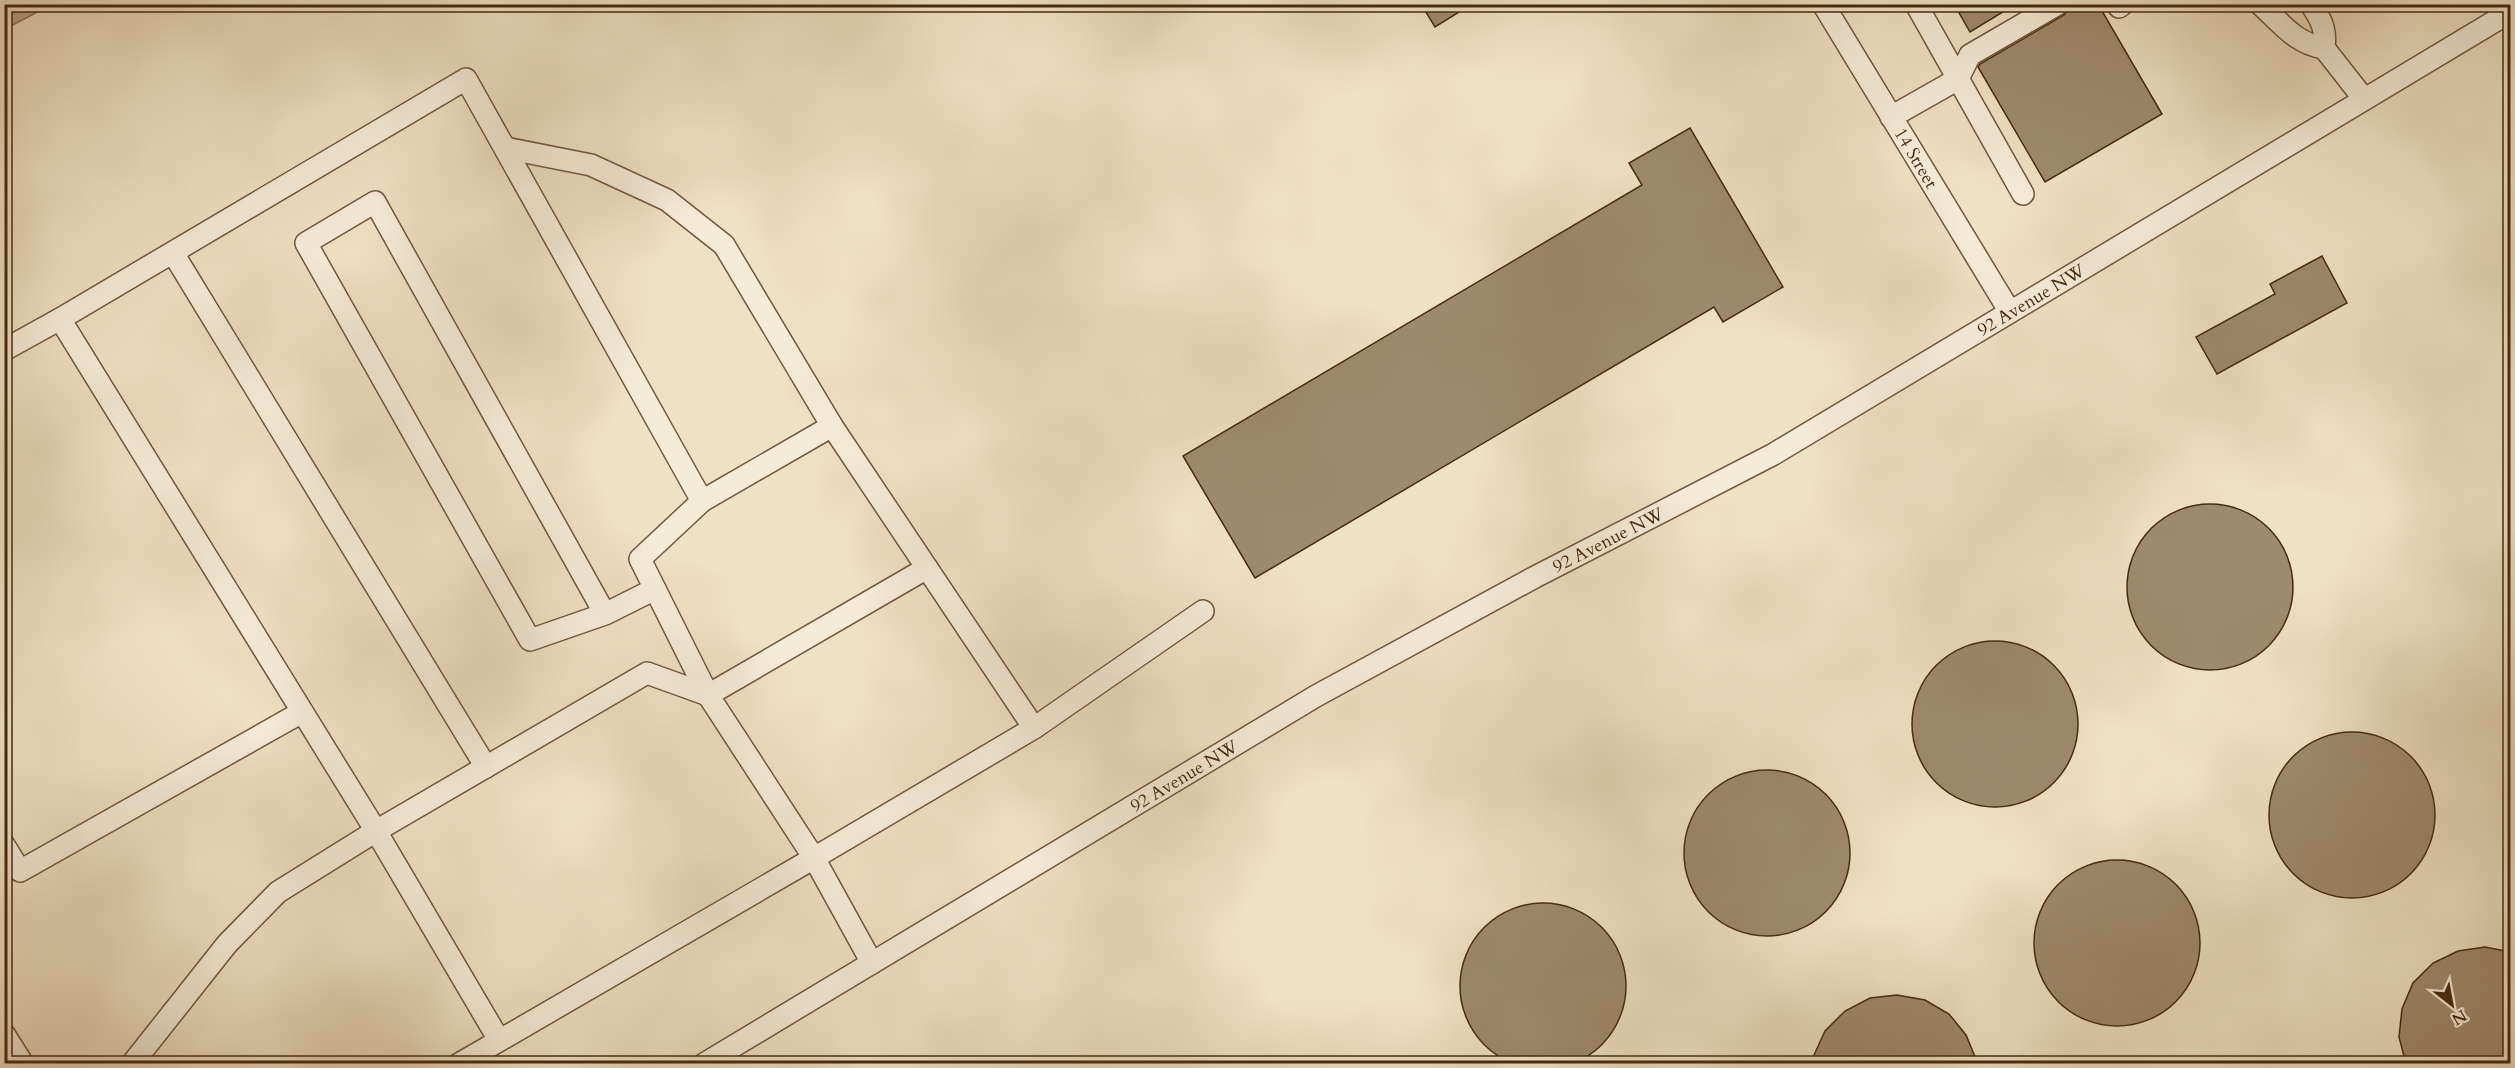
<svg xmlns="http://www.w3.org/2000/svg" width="2515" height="1068" font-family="Cardo,serif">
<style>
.water{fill:#b6a386;stroke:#897357;stroke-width:1.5}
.building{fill:#9e8a6d;stroke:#462b10;stroke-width:1.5}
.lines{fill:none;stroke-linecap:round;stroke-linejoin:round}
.minor-casing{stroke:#70583d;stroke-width:24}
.minor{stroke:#f5ecd8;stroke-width:21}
.labels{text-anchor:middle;stroke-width:4.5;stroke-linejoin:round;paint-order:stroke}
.street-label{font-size:18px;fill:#462b10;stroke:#f5ecd8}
</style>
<rect width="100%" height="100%" fill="#efe1c3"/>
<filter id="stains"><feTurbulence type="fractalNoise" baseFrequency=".00333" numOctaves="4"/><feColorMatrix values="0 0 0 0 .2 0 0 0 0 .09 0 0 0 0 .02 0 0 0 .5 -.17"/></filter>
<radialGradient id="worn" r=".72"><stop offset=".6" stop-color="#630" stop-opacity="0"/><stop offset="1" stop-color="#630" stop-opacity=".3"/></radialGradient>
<path class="water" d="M5,4H51V5L5,29Z"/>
<g class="building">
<path d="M1421,4H1472L1435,27Z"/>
<path d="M1954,4H2016L1970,32Z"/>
<path d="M2072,4H2098L2162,114L2045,182L1978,67L1980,64L2064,15Z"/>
<path d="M1690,128L1783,287L1723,322L1714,307L1255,578L1183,456L1642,185L1629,163Z"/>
<path d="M2322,256L2347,303L2217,374L2196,337L2275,294L2270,284Z"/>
<circle cx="2210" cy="587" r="83"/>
<circle cx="1995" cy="724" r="83"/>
<circle cx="2352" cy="815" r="83"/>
<circle cx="1767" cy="853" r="83"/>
<circle cx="2117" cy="943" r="83"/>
<circle cx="1543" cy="986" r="83"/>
<path d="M2485,947L2511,952V1064H2406L2399,1037L2402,1009L2413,983L2433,963L2458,951Z"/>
<path d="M1897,995L1925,1000L1949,1014L1966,1035L1978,1064H1810L1825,1031L1845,1011L1870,998Z"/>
</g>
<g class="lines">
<g class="minor-casing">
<g id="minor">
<path d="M1823,4L2010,312"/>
<path d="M1916,4L2023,194"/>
<path d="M2260,4C2281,23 2296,44 2324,48"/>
<path d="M2321,4L2314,9C2323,23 2326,32 2324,48L2364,99"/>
<path d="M2119,7L2123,4"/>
<path d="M1891,117L1958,79L1970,55L2058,4"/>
<path d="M505,148L591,165L667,200L724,245L832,426"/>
<path d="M173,253L486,767"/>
<path d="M4,350L60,319"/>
<path d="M702,501L466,79L60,319L376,831L647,673L708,695L927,568"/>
<path d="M605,614L530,640L306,243L375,202L605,614L655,589"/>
<path d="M1034,728L1203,611"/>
<path d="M4,845L20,871L302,712"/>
<path d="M4,1034L23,1064"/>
<path d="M132,1064L227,944L278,892L376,831L499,1040"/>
<path d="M459,1064L814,858L708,695L640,559L702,501L832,426L1034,728L814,858L872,963"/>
<path d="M704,1064L1316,696L1535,577L1772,455L2510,12"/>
</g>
</g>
<use href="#minor" class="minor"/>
</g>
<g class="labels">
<g class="street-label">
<text transform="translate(1916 158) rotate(59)" y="6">14 Street</text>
<text transform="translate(2031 300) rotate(-31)" y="6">92 Avenue NW</text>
<text transform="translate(1608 540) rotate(-27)" y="6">92 Avenue NW</text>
<text transform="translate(1184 776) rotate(-31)" y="6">92 Avenue NW</text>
</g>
</g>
<rect width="2515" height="1068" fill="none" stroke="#efe1c3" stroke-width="24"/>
<rect x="6" y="6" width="2503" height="1056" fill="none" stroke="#462b10" stroke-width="3"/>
<rect x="12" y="12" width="2491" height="1044" fill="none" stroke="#462b10" stroke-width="1.5"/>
<g transform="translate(2452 1005) rotate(149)" stroke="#f5ecd8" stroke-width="4.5" paint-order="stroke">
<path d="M0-4.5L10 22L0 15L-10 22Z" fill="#462b10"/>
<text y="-9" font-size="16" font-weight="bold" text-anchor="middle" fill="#462b10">N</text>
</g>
<rect width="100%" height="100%" filter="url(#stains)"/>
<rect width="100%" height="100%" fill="url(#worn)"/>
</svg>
